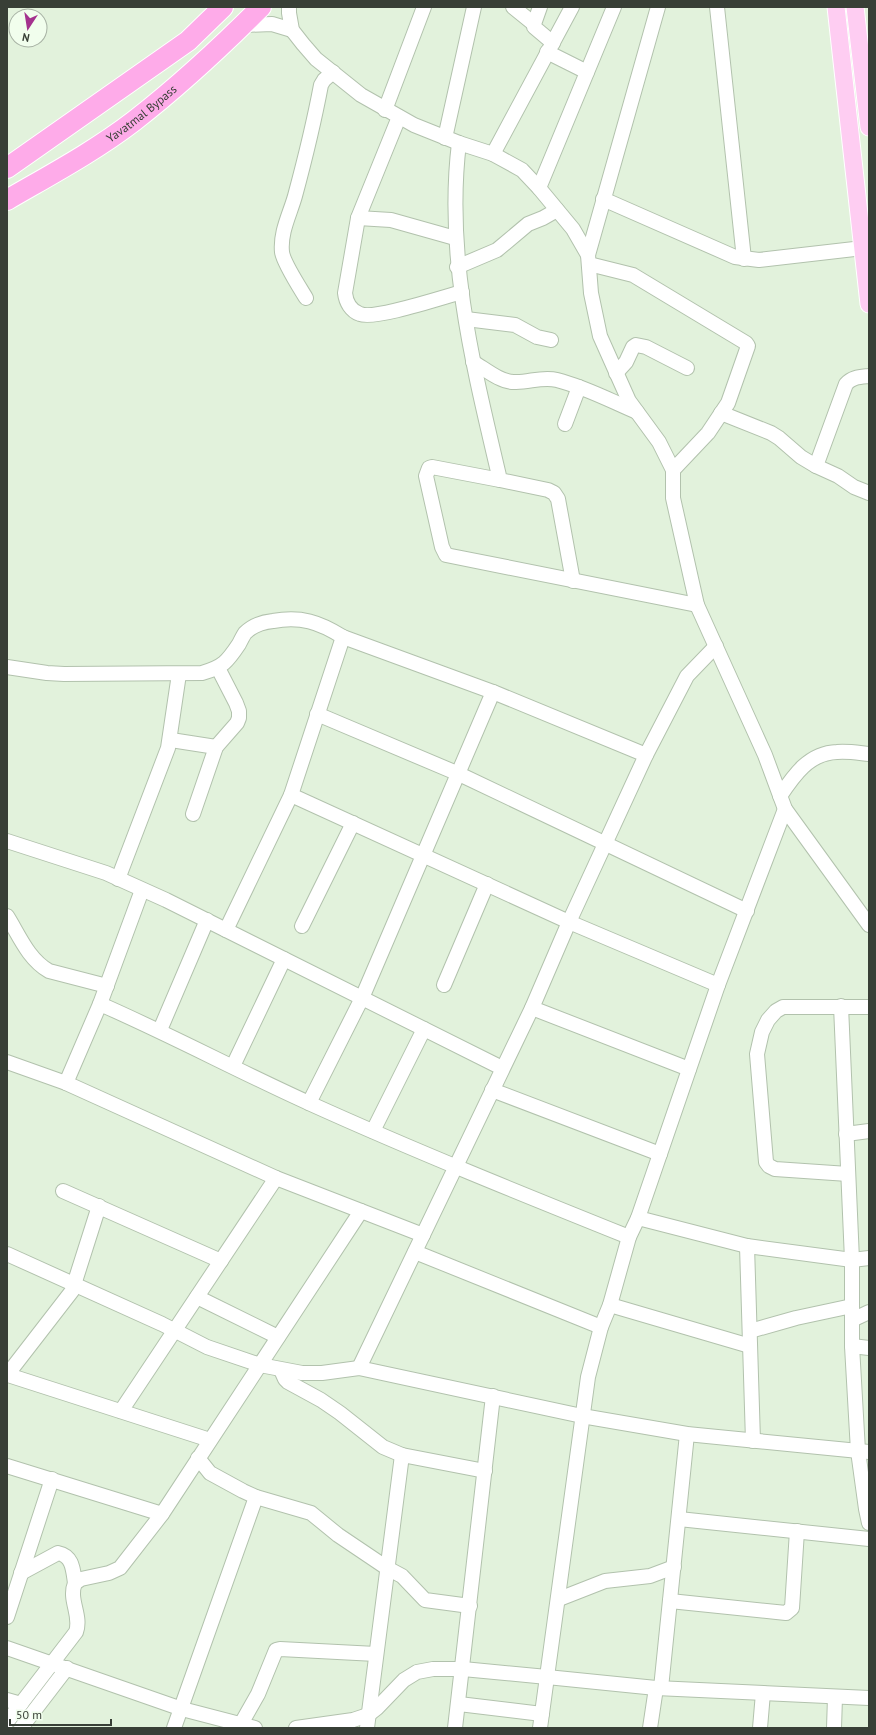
<svg xmlns="http://www.w3.org/2000/svg" width="876" height="1735" font-family="'PT Sans',sans-serif">
<style>
.lines{fill:none;stroke-linecap:round;stroke-linejoin:round}
.minor-casing{stroke:#b2c2ad;stroke-width:16}
.major-casing{stroke:#fff;stroke-width:19}
.highway-casing{stroke:#fff;stroke-width:22}
.minor{stroke:#fff;stroke-width:14}
.major{stroke:#fecdf2;stroke-width:17}
.highway{stroke:#feabe9;stroke-width:20}
.labels{text-anchor:middle;stroke-width:4;stroke-linejoin:round;paint-order:stroke}
.street-label{font-size:12px;fill:#383f36;stroke:#f1feed}
</style>
<rect width="100%" height="100%" fill="#e2f2dc"/>
<g class="lines">
<g class="minor-casing">
<g id="minor">
<path d="M289,7V13L292,30L303,44L316,59L361,95L414,125L459,143L493,154L522,170L539,188L573,229L588,255L591,293L600,336L629,401L659,442L673,470V498L697,605L765,755L785,809L869,925"/>
<path d="M513,7L534,24"/>
<path d="M540,7L534,24V27L553,43"/>
<path d="M717,7L744,259"/>
<path d="M244,25L272,24L292,30"/>
<path d="M547,52L587,72"/>
<path d="M385,110L424,7"/>
<path d="M399,117L358,218L345,293C346,302 351,311 360,314C375,320 443,297 462,292"/>
<path d="M445,138L474,7"/>
<path d="M459,143C445,257 474,369 500,480L548,490L554,493L558,499L573,581"/>
<path d="M493,154L572,7"/>
<path d="M539,188L614,7"/>
<path d="M603,199L735,257L759,260L863,248"/>
<path d="M358,218L391,220L455,238"/>
<path d="M588,255L658,7"/>
<path d="M589,264L633,275L746,343L748,346L728,403L708,433L673,470"/>
<path d="M457,267L497,250L528,224L543,218L557,210"/>
<path d="M306,298C300,288 283,262 282,252C280,232 290,214 295,196C305,159 314,122 321,85L324,80L333,72"/>
<path d="M466,319L515,325L537,337L551,340"/>
<path d="M473,362C485,369 500,382 514,382C528,383 542,376 557,380C585,387 611,401 637,412"/>
<path d="M616,373L626,362L633,347L636,345L646,347L687,368"/>
<path d="M721,413L771,433L779,438L801,457L816,466L838,476L854,487L869,493"/>
<path d="M565,424L579,387"/>
<path d="M816,466L846,384C852,377 860,377 869,376"/>
<path d="M500,480L432,467L429,468L426,476L442,547L446,555L697,605"/>
<path d="M7,667L47,673L64,674L202,673C223,667 227,662 239,644C241,640 243,636 245,633C252,626 263,622 273,621C301,616 319,622 343,637L493,692L646,755"/>
<path d="M317,714L459,774L747,911"/>
<path d="M171,740L216,747"/>
<path d="M291,795L569,922L718,985"/>
<path d="M780,796C794,775 809,753 837,752C848,751 859,753 869,754"/>
<path d="M193,814L216,747L237,723L239,718V711L236,703L218,668"/>
<path d="M7,841L106,873L166,900L502,1068"/>
<path d="M118,879L168,748L179,674"/>
<path d="M7,916C19,935 28,959 49,971L107,986"/>
<path d="M302,926L353,823"/>
<path d="M226,930L291,795L343,637"/>
<path d="M444,985L487,884"/>
<path d="M100,1004C171,1035 240,1072 311,1104C415,1151 522,1194 629,1237"/>
<path d="M841,1006L852,1260V1346L858,1451L866,1509L869,1523"/>
<path d="M532,1008L689,1069"/>
<path d="M160,1030L207,920"/>
<path d="M7,1062L66,1083L276,1178L423,1235"/>
<path d="M233,1066L284,959"/>
<path d="M66,1083L100,1004L142,890"/>
<path d="M492,1090L660,1154"/>
<path d="M309,1103L362,998L493,692"/>
<path d="M373,1131L424,1029"/>
<path d="M846,1134L869,1131"/>
<path d="M848,1174L775,1169L769,1166L766,1162L757,1054L762,1032L768,1020L776,1011L783,1007H869"/>
<path d="M63,1191L221,1261"/>
<path d="M638,1218L747,1246L852,1260L869,1258"/>
<path d="M747,1246L753,1441"/>
<path d="M415,1252L601,1327"/>
<path d="M7,1254L162,1324L207,1347L260,1365L302,1373H322L359,1368L582,1416L687,1434L869,1452"/>
<path d="M197,1297L278,1337"/>
<path d="M610,1305L750,1346"/>
<path d="M852,1320L869,1312"/>
<path d="M750,1331L796,1318L852,1306"/>
<path d="M852,1346L869,1348"/>
<path d="M359,1368L532,1008L569,922L646,755L687,676L716,646"/>
<path d="M281,1370L285,1379L288,1382L321,1400L340,1413L383,1447L402,1455"/>
<path d="M7,1375L72,1291L99,1206"/>
<path d="M8,1375L210,1440"/>
<path d="M121,1411L276,1178"/>
<path d="M198,1458L210,1473L243,1491L256,1497L311,1513L338,1535L387,1568L402,1576L425,1600L470,1606"/>
<path d="M7,1466L162,1514"/>
<path d="M679,1519L869,1539"/>
<path d="M21,1573L58,1553C73,1556 73,1570 75,1583"/>
<path d="M559,1599L605,1581L650,1576L674,1567"/>
<path d="M670,1601L786,1613L792,1608L797,1531"/>
<path d="M7,1617L52,1479"/>
<path d="M7,1648L182,1709L255,1728"/>
<path d="M661,1688L687,1434"/>
<path d="M7,1700L21,1704"/>
<path d="M459,1704L542,1714"/>
<path d="M7,1722L76,1632C82,1615 68,1600 75,1583L81,1579L109,1573L120,1568L162,1514L361,1211"/>
<path d="M241,1724L258,1694L276,1650L280,1649L376,1654"/>
<path d="M21,1728L67,1668"/>
<path d="M174,1728L256,1497"/>
<path d="M296,1728L353,1720L368,1715L377,1708L404,1680L417,1672L433,1669H463L547,1677L656,1688L869,1698"/>
<path d="M367,1728L402,1455L485,1471"/>
<path d="M455,1728L493,1396"/>
<path d="M540,1728L588,1377L601,1327L610,1305L629,1237L638,1218L718,985L785,809"/>
<path d="M650,1728L656,1688"/>
<path d="M760,1728L763,1693"/>
<path d="M834,1728L835,1697"/>
</g>
</g>
<g class="major-casing">
<g id="major">
<path d="M836,7L869,304"/>
<path d="M855,7L869,127"/>
</g>
</g>
<g class="highway-casing">
<g id="highway">
<path d="M7,168L188,41L223,7"/>
<path id="s1" d="M7,200C50,175 95,151 134,121C179,86 221,47 261,7"/>
</g>
</g>
<use href="#minor" class="minor"/>
<use href="#major" class="major"/>
<use href="#highway" class="highway"/>
</g>
<g class="labels">
<g class="street-label">
<text dy="4" stroke="none"><textPath href="#s1" startOffset="160">Yavatmal Bypass</textPath></text>
</g>
</g>
<rect width="876" height="1735" fill="none" stroke="#383f36" stroke-width="16"/>
<g transform="translate(28 28) rotate(192)"><circle r="19" fill="#f1feed" stroke="#a7b2a4"/>
<path d="M0-3L7 15L0 10L-7 15Z" fill="#a4328e"/>
<text y="-6" font-size="11" font-weight="bold" text-anchor="middle" fill="#383f36">N</text>
</g>
<path d="M10 1719v6h101v-6" fill="none" stroke="#383f36" stroke-width="2"/>
<text x="16" y="1719" font-size="12" fill="#383f36" stroke="#f1feed" stroke-width="3" paint-order="stroke">50 m</text>
</svg>
